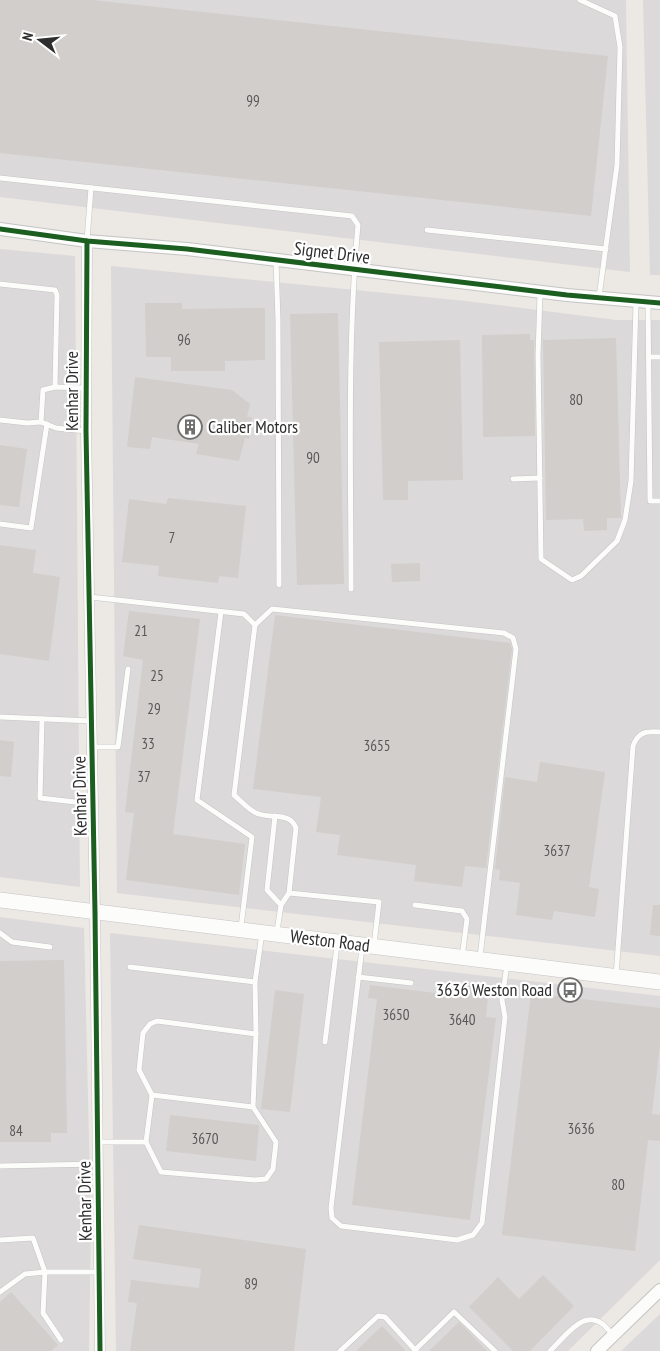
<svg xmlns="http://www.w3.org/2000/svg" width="660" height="1351" font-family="'PT Sans Narrow',sans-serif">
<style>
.industrial{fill:#dcd9db}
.building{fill:#d1cecb}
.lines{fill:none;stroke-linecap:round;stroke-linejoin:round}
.service-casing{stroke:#c5c4c5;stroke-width:6}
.minor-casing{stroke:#c5c4c5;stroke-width:11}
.tertiary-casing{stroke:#c5c4c5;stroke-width:14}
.secondary-casing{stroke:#c5c4c5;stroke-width:16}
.service{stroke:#fcfcfb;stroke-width:5}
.minor{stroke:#fcfcfb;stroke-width:10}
.tertiary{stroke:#fcfcfb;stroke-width:12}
.secondary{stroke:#fcfcfb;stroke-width:15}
.cycleway-casing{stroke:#fff;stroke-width:8}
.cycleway{stroke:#1b5e20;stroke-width:5}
.labels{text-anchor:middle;stroke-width:4.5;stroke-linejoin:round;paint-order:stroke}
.number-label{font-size:15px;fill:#585857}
.street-label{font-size:18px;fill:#2e2e2e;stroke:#fff}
.poi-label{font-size:18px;fill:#2e2e2e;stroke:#fff;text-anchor:start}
</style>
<rect width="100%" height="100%" fill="#ece8e4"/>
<g class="industrial">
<path d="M0,0H626L630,272L0,197Z"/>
<path d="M643,0H660V275H650Z"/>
<path d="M0,249L75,256L80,887L0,877Z"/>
<path d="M111,266L466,301L616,320H660V956L117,893Z"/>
<path d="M0,917L84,928L91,1224L89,1351H0Z"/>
<path d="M110,933L660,996V1260L568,1351H116Z"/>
<path d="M660,1314V1351H621Z"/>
</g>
<g class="building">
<path d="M0,0H92L608,56L591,216L0,153Z"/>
<path d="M145,303H182V309L265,308V360L225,361V371H171V357H146Z"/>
<path d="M338,313L344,584L297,585L290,314Z"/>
<path d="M530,334V340H534L535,436L483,437L482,335Z"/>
<path d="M616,338L621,518H607V530L584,531L583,519L546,520L543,340Z"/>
<path d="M460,340L463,480L408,481V500H383L379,342Z"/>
<path d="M135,377L232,390L250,404L247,417H252L249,439L245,438L239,461L196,454L199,444L152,437L150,449L127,447Z"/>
<path d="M0,445L27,449L19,507L0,505Z"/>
<path d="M168,498L246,506L238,578L219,576L218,583L158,576L159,566L122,562L129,499L166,504Z"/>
<path d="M0,545L36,550L33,573L60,577L49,661L0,654Z"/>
<path d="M420,563V581L392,582L391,564Z"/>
<path d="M129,611L200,619L173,834L245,844L239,895L126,880L134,813L125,812L143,660L123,656Z"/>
<path d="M275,615L510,643L512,649L486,868L465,866L462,887L414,881L416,865L337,855L340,835L316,832L321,797L253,789Z"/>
<path d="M0,740L14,742L11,777L0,776Z"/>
<path d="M540,762L605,772L589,887L599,889L595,917L554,911L552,920L516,915L520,883L499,880L500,870L495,869L505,777L537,782Z"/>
<path d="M653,905H660V936L650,935Z"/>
<path d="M64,960L67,1133H51V1142H0V961Z"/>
<path d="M453,983L489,987L486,1017L496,1018L470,1220L352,1205L377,999L368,998L370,985L452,995Z"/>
<path d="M275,990L304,994L290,1112L261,1109Z"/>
<path d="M531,993L660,1008V1045L652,1114L660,1115V1141L648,1140L635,1251L502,1235Z"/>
<path d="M170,1115L259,1125L256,1161L166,1151Z"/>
<path d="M139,1225L306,1249L294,1351H130L137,1303L128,1302L131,1280L199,1288L201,1269L133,1259Z"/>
<path d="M543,1275L574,1306L530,1351H513L469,1307L498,1277L519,1299Z"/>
<path d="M11,1292L58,1345L51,1351H0V1302Z"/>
<path d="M459,1322L487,1351H429Z"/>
<path d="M382,1326L406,1351H356Z"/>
</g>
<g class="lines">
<g class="service-casing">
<g id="service">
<path d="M580,0L615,16L620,47L617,165L599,297"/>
<path d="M0,178L352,216L358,225C347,346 351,468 351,589"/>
<path d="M427,230L606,249"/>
<path d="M87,240L91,188"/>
<path d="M276,260L278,321L279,585"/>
<path d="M0,284L55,290L57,295L55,387"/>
<path d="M540,293L538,356L541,559L572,580L581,576L617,541L625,520L631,481L636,303"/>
<path d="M648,303L650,501H660"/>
<path d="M649,357H660"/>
<path d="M86,388L55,387L43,390L41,422L56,428L86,431"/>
<path d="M0,420L27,423L41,422"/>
<path d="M513,479L540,478"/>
<path d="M0,524L31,528L47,424"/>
<path d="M90,597L244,614L255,625"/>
<path d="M221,612L197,800L252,837L241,927"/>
<path d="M0,717L92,721"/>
<path d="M42,719L40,798L93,804"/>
<path d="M93,747H118L128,669"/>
<path d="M275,816L267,890L281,905"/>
<path d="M289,893L379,902L374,945"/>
<path d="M415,905L462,911L467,919L462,957"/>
<path d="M277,931L281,905L289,893L296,828C290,812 273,819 259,814C250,812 241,801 234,795L255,625L272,609L504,633L513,638L516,649L480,957"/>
<path d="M0,933L12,942L50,947"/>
<path d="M362,948L331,1208L332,1218L341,1226L457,1240L473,1235L482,1223L505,1017L502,1000L507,964"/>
<path d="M130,967L255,982L262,933"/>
<path d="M616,976L633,746C638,732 646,731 660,732"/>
<path d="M358,977L411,983"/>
<path d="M325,1042L337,945"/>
<path d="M152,1095L253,1107"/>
<path d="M98,1142H146L152,1095L139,1070L143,1033L150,1024L157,1021L256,1034L255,982"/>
<path d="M146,1142L161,1172L255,1180L266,1179L273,1169L276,1142L253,1107L256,1034"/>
<path d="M0,1166L98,1164"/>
<path d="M0,1240L33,1238L45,1272H99"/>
<path d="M0,1292L25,1274L45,1272L43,1313L61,1340"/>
<path d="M415,1350L454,1312L495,1351"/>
<path d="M340,1351L378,1316L385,1317L416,1351"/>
<path d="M550,1351C563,1339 582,1310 601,1323C606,1326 609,1331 613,1335"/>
</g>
</g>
<g class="minor-casing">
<path id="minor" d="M87,241L86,431L95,912L100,1351"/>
</g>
<g class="tertiary-casing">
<g id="tertiary">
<path d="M0,229L87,241L187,249L567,295L660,303"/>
<path d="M597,1351L660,1290"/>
</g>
</g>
<g class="secondary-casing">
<path id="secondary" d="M0,900L660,982"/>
</g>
<use href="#service" class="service"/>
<use href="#minor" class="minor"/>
<use href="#tertiary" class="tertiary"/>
<use href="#secondary" class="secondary"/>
<g class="cycleway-casing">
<g id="cycleway">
<path d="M0,229L87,241L187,249L567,295L660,303"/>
<path d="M87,241L86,431L95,912L100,1351"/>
</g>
</g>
<use href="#cycleway" class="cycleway"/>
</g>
<defs>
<g id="building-ring" transform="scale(1.25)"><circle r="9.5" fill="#fff" stroke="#706f6e" stroke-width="1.5"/><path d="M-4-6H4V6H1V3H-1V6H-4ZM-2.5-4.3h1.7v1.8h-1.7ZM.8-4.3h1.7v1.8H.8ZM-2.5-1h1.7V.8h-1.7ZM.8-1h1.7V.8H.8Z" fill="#706f6e"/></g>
<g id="bus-ring" transform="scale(1.25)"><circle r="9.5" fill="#fff" stroke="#706f6e" stroke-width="1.5"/><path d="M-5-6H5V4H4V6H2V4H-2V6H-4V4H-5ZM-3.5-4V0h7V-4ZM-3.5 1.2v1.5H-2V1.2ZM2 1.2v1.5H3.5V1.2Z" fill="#706f6e"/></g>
</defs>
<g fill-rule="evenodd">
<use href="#building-ring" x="190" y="427"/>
<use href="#bus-ring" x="570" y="990"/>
</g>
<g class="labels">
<g class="number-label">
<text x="253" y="106">99</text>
<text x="184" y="345">96</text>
<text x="576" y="405">80</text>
<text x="313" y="463">90</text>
<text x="172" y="543">7</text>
<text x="141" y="636">21</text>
<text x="157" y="681">25</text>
<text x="154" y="714">29</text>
<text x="148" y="749">33</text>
<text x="377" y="751">3655</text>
<text x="144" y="782">37</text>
<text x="557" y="856">3637</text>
<text x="396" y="1020">3650</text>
<text x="462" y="1025">3640</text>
<text x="581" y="1134">3636</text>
<text x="16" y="1136">84</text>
<text x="205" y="1144">3670</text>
<text x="618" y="1190">80</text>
<text x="251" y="1289">89</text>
</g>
<g class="street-label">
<text transform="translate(332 253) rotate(7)" y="6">Signet Drive</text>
<text transform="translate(72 391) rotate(-90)" y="6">Kenhar Drive</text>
<text transform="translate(80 796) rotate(-91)" y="6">Kenhar Drive</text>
<text transform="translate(330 941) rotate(7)" y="6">Weston Road</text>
<text transform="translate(85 1201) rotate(-91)" y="6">Kenhar Drive</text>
</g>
<g class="poi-label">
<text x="208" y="433">Caliber Motors</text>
<text x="552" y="996" text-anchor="end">3636 Weston Road</text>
</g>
</g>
<g transform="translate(40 40) rotate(286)" stroke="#ffffff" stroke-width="4" paint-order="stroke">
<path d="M0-4L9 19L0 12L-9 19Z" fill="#2e2e2e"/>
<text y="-8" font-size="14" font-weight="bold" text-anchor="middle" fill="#2e2e2e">N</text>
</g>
</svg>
